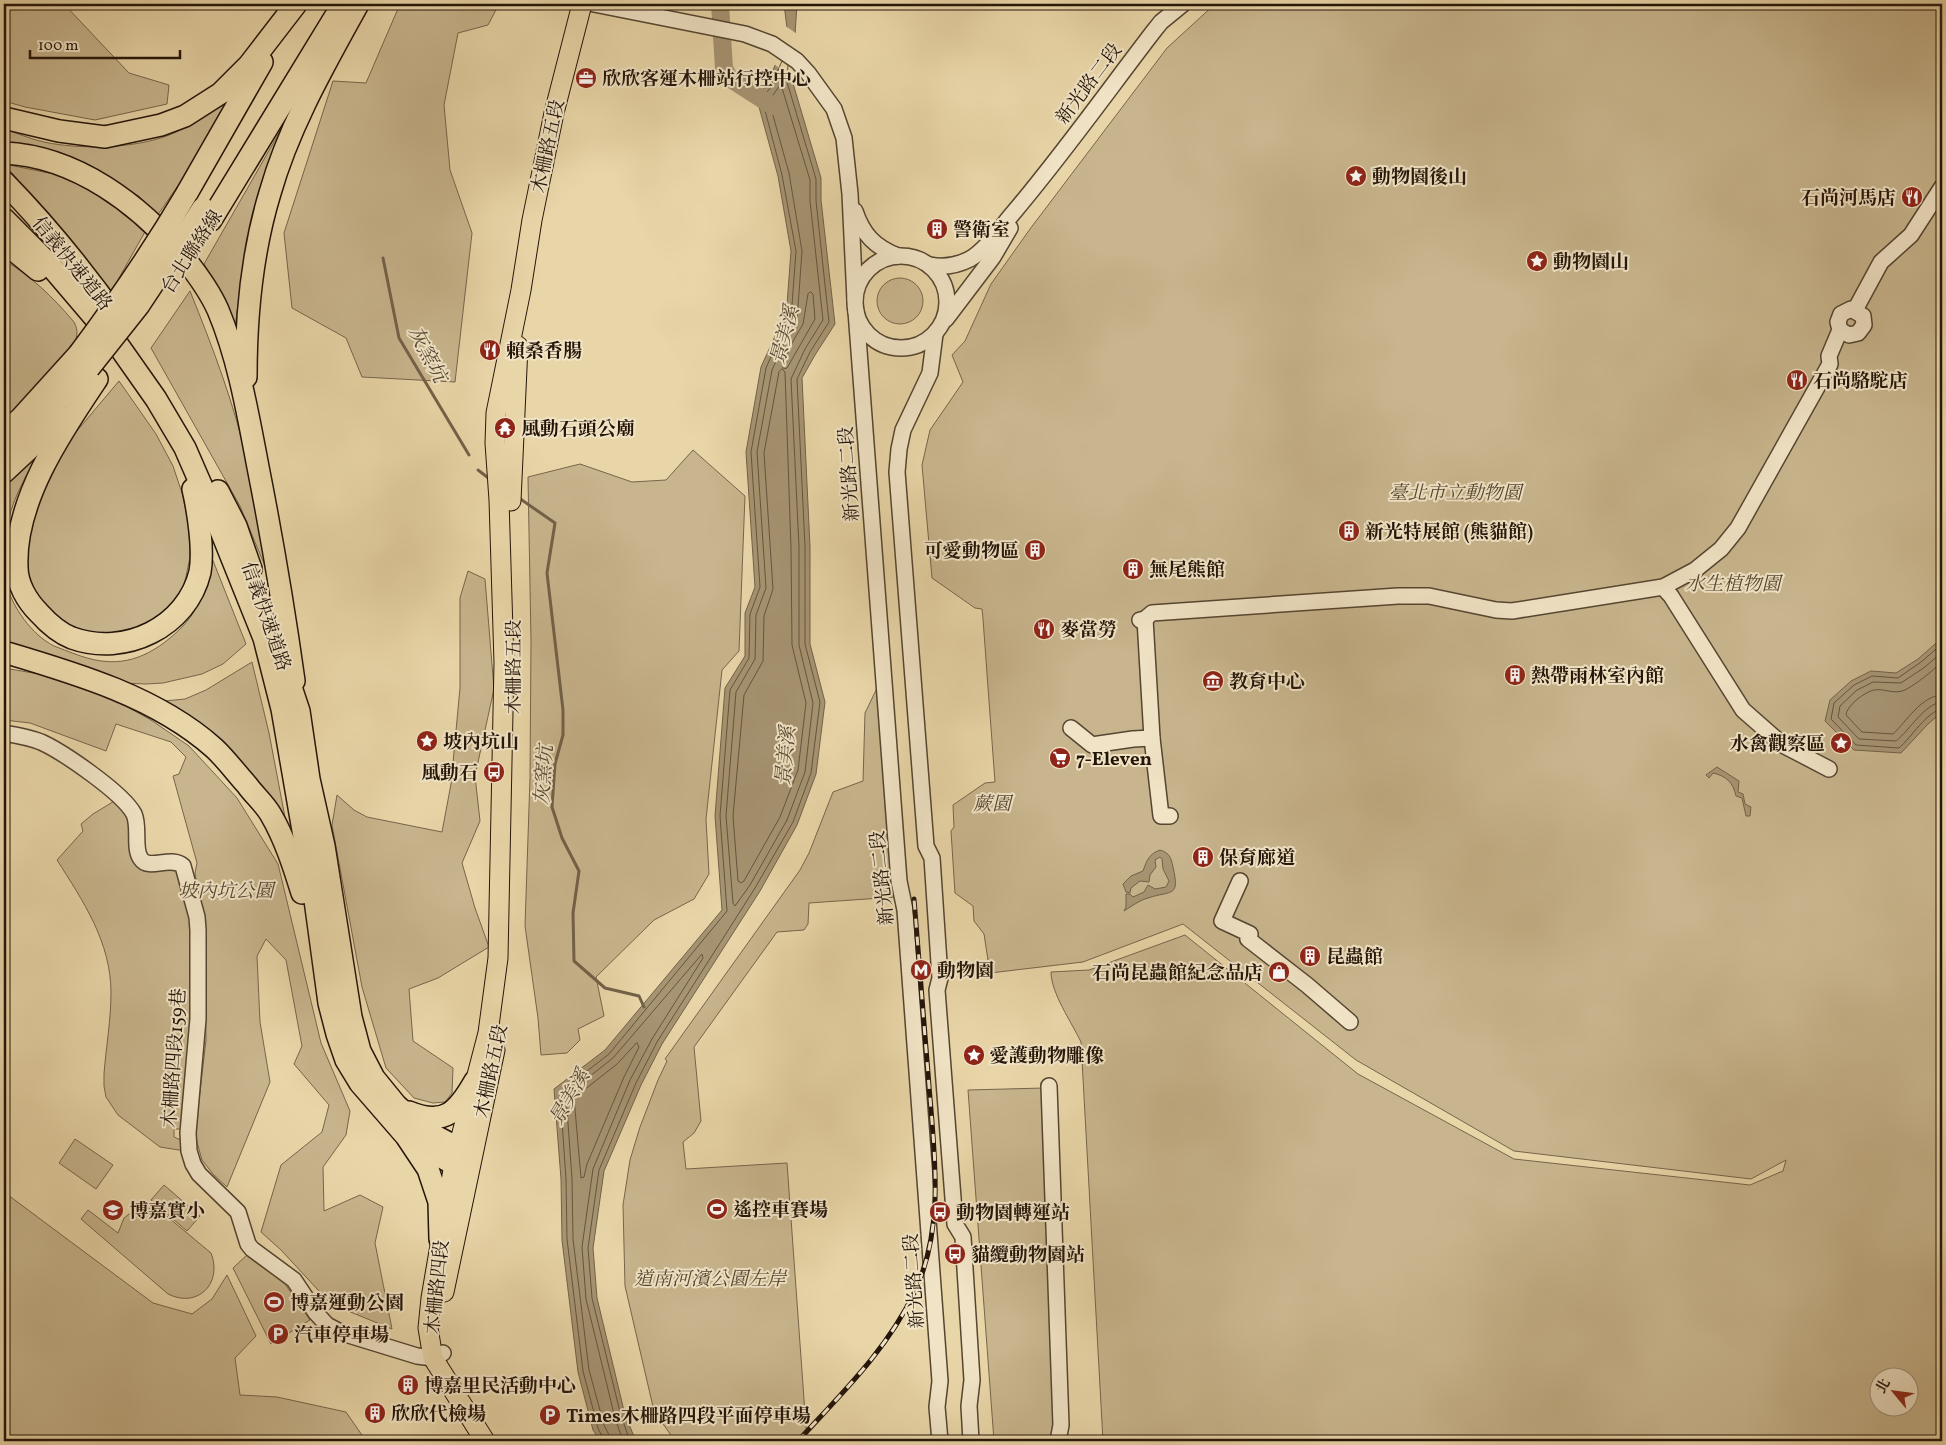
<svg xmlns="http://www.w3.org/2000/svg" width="1946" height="1445" font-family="Vollkorn,'Noto Serif TC',serif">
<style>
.green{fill:#c8b58d;stroke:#76654b;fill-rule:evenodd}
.water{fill:#a69472;stroke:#726148}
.pier{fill:#e9d6a8}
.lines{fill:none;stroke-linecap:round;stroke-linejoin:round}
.shore{stroke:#65543e;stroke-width:1}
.stream{stroke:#726148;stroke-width:3}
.river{stroke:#a69472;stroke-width:18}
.minor-casing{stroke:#554531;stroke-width:18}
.major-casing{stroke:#241509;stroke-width:21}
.highway-casing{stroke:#241509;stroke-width:24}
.minor{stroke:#f1e4c6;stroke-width:15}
.major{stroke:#e9d6a8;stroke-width:19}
.highway{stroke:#e9d6a8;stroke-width:21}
.rail-casing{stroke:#241509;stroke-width:5}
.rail{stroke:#f1e4c6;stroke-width:3;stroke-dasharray:9;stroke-linecap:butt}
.highway-bridge-casing{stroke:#241509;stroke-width:24;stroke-linecap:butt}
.highway-bridge{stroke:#e9d6a8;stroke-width:21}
.labels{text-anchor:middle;stroke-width:4;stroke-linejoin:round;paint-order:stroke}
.poi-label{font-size:19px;font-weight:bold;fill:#241509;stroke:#f1e4c6;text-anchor:start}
.street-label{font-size:19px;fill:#241509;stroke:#f1e4c6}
.park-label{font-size:19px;font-style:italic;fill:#554531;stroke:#f1e4c6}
.water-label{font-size:20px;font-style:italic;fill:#584833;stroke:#f1e4c6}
</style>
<rect width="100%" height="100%" fill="#e9d6a8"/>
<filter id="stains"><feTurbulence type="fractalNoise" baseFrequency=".004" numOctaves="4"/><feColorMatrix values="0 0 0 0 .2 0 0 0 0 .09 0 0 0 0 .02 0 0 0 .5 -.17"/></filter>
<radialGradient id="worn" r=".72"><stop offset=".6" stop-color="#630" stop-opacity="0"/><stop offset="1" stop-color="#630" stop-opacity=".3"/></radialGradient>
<g class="green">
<path d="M4,4H64L129,73L169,85L167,104L95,120L25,107L4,101Z"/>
<path d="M400,4H499L488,25L458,33L444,105L450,170L472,233L455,382L362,377L346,338L292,308L284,233L333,81L366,83Z"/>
<path d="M1215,4H1942V1441H1103L1081,1042C1072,1023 1051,993 1051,972L1089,970L1185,935L1358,1074L1514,1159L1750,1185L1783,1171L1786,1160L1751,1179L1514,1151L1356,1060L1183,924L1083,962L990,973L984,934L974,921L973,906L955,893L951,831L954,827L953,805L985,783L995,782L983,619L982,609L975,608L932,578L922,465L930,430L963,382L952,355L965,341L991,284L1030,229L1167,48ZM1878,1378H1908V1408H1878Z"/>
<path d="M310,79L250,239L240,291L234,334L216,284L204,264Z"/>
<path d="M236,91L195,161L157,216L139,196L106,178L4,147V129C17,133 30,139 44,142C81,150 141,149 176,132C198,121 217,106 236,91Z"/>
<path d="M4,164L64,176L112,201L146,230L110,294L54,221Z"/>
<path d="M4,260C32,277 52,296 74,322C79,331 77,338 73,348L4,422Z"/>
<circle cx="900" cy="301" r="23"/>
<path d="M190,291C213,348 235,406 248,465C256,500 260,536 267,571L240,506L151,348Z"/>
<path d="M119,381L156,434L173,466L183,496L189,526L190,557L184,586L170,608L148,626L112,638L68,629L49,614L28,580L25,559L36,500L71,438Z"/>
<path d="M693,450L745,496L739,651L722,670L706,819L709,874L694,899L654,920L596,977L604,1016L578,1029L580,1040L567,1053L541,1055L538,1018L525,926L530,778L531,641L528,477L580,464L632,482L666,480Z"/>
<path d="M36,458C18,490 8,509 4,546V485Z"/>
<path d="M208,548L246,644L223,664L202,674L163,683L146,684L121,683L4,645V564C5,570 5,577 6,583C12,607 32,635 54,646C61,649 68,651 75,654C109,667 136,664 165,642C178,632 194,617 199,601C205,585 206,566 208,548Z"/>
<path d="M468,571L485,579L494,689L475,776L480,821L462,863L475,908L489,947L438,978L409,989L413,1041L453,1068L452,1093L445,1102L433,1103L414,1098L386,1068L362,987L332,825L337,795L354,810L367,817L442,832L451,784L460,688V598Z"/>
<path d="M252,662L269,733L288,833L164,701L185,699L206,690Z"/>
<path d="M4,668L39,674L113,699L151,720L189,746L237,798L278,864L321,1043L350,1111L346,1135L323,1167L324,1211L360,1195L383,1207L375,1243L392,1329L331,1304L281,1250L261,1232L281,1165L322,1132L329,1105L294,1064L302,1046L286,960L266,939L257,956L260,1022L270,1082L227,1187L213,1174L202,1160L195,1135L206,1040L204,927L195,873L197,863L173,776L179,774L186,757L171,742L116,724L106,751L30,723L4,720Z"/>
<path d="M879,684L896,897L809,903L808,924L804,930L777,932L694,1047L701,1121L694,1133L683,1142L686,1169L787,1163L807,1441H675L654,1411L625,1286L623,1205L630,1160L640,1127L658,1080L667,1061L665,1059L800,870L809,853L833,792L863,781L865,713Z"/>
<path d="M116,800C134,823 133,827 134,856L174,866L179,870L193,926L190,963L194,987L182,1126L181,1129H174V1137L183,1141L185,1151L160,1147L118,1115L106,1097L104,1086V1074C106,1047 111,1020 111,993C111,942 83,901 57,860L83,831L81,824L93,814Z"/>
<path d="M1044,1088L1056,1419L1051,1441H994L968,1090Z"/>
<path d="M75,1139L113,1165L96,1189L59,1163Z"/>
<path d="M164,1185L200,1216L187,1231L151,1200Z"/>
<path d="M4,1192L153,1303L192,1314L212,1299L227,1275L256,1336L235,1358L240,1395L277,1397L346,1412L366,1441H4Z"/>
<path d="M138,1207L156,1209L163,1213L211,1253C223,1283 198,1309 168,1294L81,1219L88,1210L118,1233L124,1218Z"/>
<path d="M248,1254L285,1284L310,1320L271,1344L233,1268Z"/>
</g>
<g class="water">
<path d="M784,4H797L792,80L821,178V200L835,324L815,355L802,378L810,547V644L825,702L816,774L797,825L760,891L662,1044L641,1085L604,1171L593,1248L597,1298L625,1415L636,1441H600L593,1430L578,1372L562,1240L561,1179L554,1089L605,1050L722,910L715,816L725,688L745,656V613L755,587L746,452L761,367L776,334L786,318L791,251L778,176L756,96L766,86L788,36Z"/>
<path d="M1942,638V712L1928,724L1901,753L1854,750L1825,721L1830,700L1851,681L1871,671L1896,673L1918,659Z"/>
<path d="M1717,767L1739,781L1738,792L1743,794L1745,804L1751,807L1750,816H1746L1742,798L1736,796C1733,782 1726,776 1713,773L1709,778L1706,775Z"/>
<path d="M1160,850C1170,853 1171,858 1173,867C1180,898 1172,890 1148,898C1140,900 1132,906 1124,911L1126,907V894H1130L1133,897L1144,892L1148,885L1155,889L1166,887L1169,881L1163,869L1162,859L1160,857L1155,860L1156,867L1150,875L1149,882L1140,881L1131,888L1130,893L1126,892L1123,884L1131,876L1143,871C1147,860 1149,854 1160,850Z"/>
</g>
<path class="pier" d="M784,25L797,34L795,82L773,63L785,35Z"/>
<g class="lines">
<g class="shore">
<path d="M780,86L782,88L810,180V201L823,320L805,349L791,379L799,547V645L813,703L805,772L787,820L750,885L735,906L733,903L726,816L736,692L755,659L756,615L766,588L757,452L772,370L786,339L797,321L802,251L789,173L769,101Z"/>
<path d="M811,292L813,294L815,319L787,368L784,369L782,366L792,343L803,324L808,294Z"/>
<path d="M782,369L785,372L791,548L792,645L806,703L798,770L780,817L744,881L741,883L738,881L733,816L744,695L763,661L764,616L773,589L764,453L779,372Z"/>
<path d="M1942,644L1921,662L1898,678L1872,676L1854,685L1834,703L1831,719L1856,745L1899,748C1911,738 1927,711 1942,709"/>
<path d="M1942,652L1925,667L1901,683L1873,682L1857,690L1840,706L1838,717L1859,739L1896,741C1909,731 1925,703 1942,702"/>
<path d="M1942,662C1931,672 1918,683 1905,690C1894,695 1884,688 1874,690C1865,692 1847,705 1846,715L1862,732L1893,734C1907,721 1921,696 1942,695"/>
<path d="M637,1043L639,1047L624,1077L587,1164L584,1177L581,1178L574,1098L617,1064Z"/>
<path d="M604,1441L598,1428L583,1371L567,1239L566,1179L560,1092L609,1054L727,911L720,816L730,690L749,658L750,614L760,587L751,452L766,368L780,336L791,319L796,251L782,175L762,99L770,88L782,61"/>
<path d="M610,1441L609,1435L604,1425L589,1370L573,1239L572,1179L566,1095L613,1058L702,954L703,958L652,1039L630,1080L593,1169L582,1247L586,1299L615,1418L623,1441"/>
<path d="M630,1441L621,1416L592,1298L588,1248L599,1170L636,1083L657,1042L755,888L793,822L811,773L820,702L805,644V547L797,379L810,352L829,322L816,201V179L787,82L788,65"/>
</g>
<g class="stream">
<path d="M383,258L399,338L469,455"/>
<path d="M478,470L491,480"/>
<path d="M519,498L555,523L547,573L563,710V735L555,764L552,807L562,838L579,871L573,913L574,961L605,988L639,996L644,1007"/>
</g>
<path class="river" d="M720,4L724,68L729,78L773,106"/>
<g class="minor-casing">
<g id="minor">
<path d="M594,4L745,34L772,44L797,61L808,73L834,109L844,138L850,194L855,300"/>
<path d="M855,211C863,235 875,247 898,256"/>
<circle cx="901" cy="302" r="46"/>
<path d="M930,265C944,268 956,266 970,259C987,249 1001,227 1014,212C1063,154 1107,92 1153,32L1161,22L1183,4"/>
<path d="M1855,310L1881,262L1911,235L1942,187"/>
<path d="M856,311L899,881L905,910L940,1381L937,1407L940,1441"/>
<path d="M946,319L993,257L1010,228"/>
<path d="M935,334L930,373L903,430L899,449L897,472L926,846L932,858L940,978L937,990L955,1224L963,1237L972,1380L969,1406L971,1441"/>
<path d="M1663,587L1671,596L1743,710L1783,745L1829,769"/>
<path d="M1145,619L1152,738L1161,816H1170"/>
<path d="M1140,620L1145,619L1152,613L1398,596H1429L1496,610L1512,611L1663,587L1695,570L1721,549L1738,528L1830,364L1829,356L1840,330L1838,322L1841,314L1851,309L1863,316L1864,325L1858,333L1849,335L1840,330"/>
<path d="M1071,728L1092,745L1133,739L1152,738"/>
<path d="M4,733C16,735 29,737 41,742C63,752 123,793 134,814C140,827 133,849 141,859C149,871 171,855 183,866L197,917L198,930V1019L188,1133L189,1151L193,1164L199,1174L238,1212L248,1244L252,1249L294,1280L316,1313L327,1325L342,1333L417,1356L433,1358L443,1353"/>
<path d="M1240,881L1222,921L1250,934L1248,939L1307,985L1350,1022"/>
<path d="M1049,1086L1061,1425L1058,1441"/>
</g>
</g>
<g class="major-casing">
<g id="major">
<path d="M511,501L518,346"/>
<path d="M444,1292L495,1050"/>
<path d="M485,1441L433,1358L428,1328L431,1298L454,1164L488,1033L498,958L504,663L499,500L495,443L496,413L521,290L532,220L554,113L582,4"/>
</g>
</g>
<g class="highway-casing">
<g id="highway">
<path d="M4,118L59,131L105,137L161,125L185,116L221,93L249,65L296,4"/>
<path d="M4,153C76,156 141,205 185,259C197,274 210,292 218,310C239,360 248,415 258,467C272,538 284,609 294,681"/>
<path d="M4,182C47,226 86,274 121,324"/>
<path d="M187,193L262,62"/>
<path d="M4,219L49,264L118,345L156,399L185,448L219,526L264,638L282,709L315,900L329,1003L337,1034L346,1060L360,1083L406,1136L428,1169L439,1202L440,1239"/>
<path d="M211,220L335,17"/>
<path d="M4,245L16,252L38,270"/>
<path d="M246,377C246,315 252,252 270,193C289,126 325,64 358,4"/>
<path d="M97,379C62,431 14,501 17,567C17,584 27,601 39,613C48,623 59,633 72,638C125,657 187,627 200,572C204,550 198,511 193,489"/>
<path d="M9,429L21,418L79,354"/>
<path d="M4,453L28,432L89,368"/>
<path d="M4,472L62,418"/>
<path d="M218,491L236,526L251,569"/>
<path d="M4,652C75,673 157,697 214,748C226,759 236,773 247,785C254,795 265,804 271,815C285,839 294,867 302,893"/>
<path d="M284,666L299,711L309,779L324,846L351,1017L360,1051L374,1078L396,1105L416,1123L437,1137L458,1148"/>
<path d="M409,1112C445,1127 458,1111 475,1081"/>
<path d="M414,1138L439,1156L454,1164"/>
</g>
</g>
<use href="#minor" class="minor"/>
<use href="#major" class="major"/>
<use href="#highway" class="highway"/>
<g class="rail-casing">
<path id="rail" d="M798,1441C840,1395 887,1350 914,1293C947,1225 933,1145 928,1073C923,1015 919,957 914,899"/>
</g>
<use href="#rail" class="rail"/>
<g class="highway-bridge-casing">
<g id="highway-bridge">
<path d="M79,354C118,302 154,249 187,193"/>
<path d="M89,368L139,305L203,208"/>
</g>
</g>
<use href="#highway-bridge" class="highway-bridge"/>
</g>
<defs>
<g id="office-disc" transform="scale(1.125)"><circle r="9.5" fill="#8f2418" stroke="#f1e4c6"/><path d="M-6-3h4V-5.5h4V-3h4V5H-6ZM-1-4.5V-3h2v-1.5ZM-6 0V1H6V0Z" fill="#fff"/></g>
<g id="sight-disc" transform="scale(1.125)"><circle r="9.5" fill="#8f2418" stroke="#f1e4c6"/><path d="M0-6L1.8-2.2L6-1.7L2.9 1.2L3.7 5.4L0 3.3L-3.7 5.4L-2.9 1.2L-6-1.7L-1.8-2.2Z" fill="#fff"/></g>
<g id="restaurant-disc" transform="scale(1.125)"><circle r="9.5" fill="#8f2418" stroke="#f1e4c6"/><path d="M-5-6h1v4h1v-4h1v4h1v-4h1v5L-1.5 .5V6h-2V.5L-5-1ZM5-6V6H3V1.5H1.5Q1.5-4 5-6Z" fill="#fff"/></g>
<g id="building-disc" transform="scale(1.125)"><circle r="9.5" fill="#8f2418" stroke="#f1e4c6"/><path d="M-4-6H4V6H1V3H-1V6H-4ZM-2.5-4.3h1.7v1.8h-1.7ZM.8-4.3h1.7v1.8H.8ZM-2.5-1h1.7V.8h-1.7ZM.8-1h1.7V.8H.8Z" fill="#fff"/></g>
<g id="temple-disc" transform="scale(1.125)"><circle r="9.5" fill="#8f2418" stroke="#f1e4c6"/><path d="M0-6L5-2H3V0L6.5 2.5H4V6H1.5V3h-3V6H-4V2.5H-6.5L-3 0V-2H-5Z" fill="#fff"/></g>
<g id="museum-disc" transform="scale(1.125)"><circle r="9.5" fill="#8f2418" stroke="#f1e4c6"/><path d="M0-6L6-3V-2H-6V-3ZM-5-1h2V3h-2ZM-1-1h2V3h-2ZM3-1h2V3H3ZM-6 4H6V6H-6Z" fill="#fff"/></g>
<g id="supermarket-disc" transform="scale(1.125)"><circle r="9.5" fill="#8f2418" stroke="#f1e4c6"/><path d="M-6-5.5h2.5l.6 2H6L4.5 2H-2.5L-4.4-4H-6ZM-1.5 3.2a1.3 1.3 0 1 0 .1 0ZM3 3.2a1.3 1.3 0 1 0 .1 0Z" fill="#fff"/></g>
<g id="bus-disc" transform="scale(1.125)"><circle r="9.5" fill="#8f2418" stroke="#f1e4c6"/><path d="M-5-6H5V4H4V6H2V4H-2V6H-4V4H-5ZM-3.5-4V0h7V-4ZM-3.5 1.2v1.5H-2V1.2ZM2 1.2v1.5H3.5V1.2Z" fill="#fff"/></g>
<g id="metro-disc" transform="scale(1.125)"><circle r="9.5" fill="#8f2418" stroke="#f1e4c6"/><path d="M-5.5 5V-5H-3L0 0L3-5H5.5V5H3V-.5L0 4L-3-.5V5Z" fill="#fff"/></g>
<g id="shop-disc" transform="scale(1.125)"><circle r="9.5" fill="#8f2418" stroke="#f1e4c6"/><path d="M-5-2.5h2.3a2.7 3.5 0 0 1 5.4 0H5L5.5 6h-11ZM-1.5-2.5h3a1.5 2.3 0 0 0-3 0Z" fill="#fff"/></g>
<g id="stadium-disc" transform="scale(1.125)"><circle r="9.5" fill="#8f2418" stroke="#f1e4c6"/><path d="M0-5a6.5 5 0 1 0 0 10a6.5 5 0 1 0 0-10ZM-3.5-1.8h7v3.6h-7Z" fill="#fff"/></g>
<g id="school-disc" transform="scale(1.125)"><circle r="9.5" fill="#8f2418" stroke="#f1e4c6"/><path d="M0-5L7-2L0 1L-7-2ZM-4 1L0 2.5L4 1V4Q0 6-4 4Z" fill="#fff"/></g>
<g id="parking-disc" transform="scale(1.125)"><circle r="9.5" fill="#8f2418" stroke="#f1e4c6"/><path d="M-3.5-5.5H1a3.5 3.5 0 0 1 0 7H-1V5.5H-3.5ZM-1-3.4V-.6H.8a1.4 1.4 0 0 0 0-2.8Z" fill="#fff"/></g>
</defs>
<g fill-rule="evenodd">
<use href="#office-disc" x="586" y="78"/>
<use href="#sight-disc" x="1356" y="176"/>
<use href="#restaurant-disc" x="1912" y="197"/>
<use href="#building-disc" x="937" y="229"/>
<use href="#sight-disc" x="1537" y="261"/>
<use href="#restaurant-disc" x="490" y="350"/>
<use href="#restaurant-disc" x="1797" y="380"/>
<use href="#temple-disc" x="505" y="428"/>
<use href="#building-disc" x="1349" y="531"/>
<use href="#building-disc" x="1035" y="550"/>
<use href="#building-disc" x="1133" y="569"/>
<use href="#restaurant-disc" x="1044" y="629"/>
<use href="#building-disc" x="1515" y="675"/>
<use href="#museum-disc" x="1213" y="681"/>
<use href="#sight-disc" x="427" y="741"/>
<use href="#sight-disc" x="1841" y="743"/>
<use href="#supermarket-disc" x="1060" y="758"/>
<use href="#bus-disc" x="494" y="772"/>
<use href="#building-disc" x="1203" y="857"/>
<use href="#building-disc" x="1310" y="956"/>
<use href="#metro-disc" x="921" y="970"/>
<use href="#shop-disc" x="1279" y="972"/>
<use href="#sight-disc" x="974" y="1055"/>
<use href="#stadium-disc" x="717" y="1209"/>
<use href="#school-disc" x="113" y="1210"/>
<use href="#bus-disc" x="940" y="1212"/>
<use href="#bus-disc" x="955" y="1254"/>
<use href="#stadium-disc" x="274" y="1302"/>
<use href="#parking-disc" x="278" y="1334"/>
<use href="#building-disc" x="408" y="1385"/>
<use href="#building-disc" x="375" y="1413"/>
<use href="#parking-disc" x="550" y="1415"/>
</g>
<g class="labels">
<g class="poi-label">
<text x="602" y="85">欣欣客運木柵站行控中心</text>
<text x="1372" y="183">動物園後山</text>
<text x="1896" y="204" text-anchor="end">石尚河馬店</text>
<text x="953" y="236">警衛室</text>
<text x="1553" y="268">動物園山</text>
<text x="506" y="357">賴桑香腸</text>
<text x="1813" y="387">石尚駱駝店</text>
<text x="521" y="435">風動石頭公廟</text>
<text x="1365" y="538">新光特展館 (熊貓館)</text>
<text x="1019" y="557" text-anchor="end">可愛動物區</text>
<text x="1149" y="576">無尾熊館</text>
<text x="1060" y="636">麥當勞</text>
<text x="1531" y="682">熱帶雨林室內館</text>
<text x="1229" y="688">教育中心</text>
<text x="443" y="748">坡內坑山</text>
<text x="1825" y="750" text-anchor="end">水禽觀察區</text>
<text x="1076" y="765">7-Eleven</text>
<text x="478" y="779" text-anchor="end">風動石</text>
<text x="1219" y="864">保育廊道</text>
<text x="1326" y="963">昆蟲館</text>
<text x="937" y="977">動物園</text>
<text x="1263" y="979" text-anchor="end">石尚昆蟲館紀念品店</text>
<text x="990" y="1062">愛護動物雕像</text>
<text x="733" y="1216">遙控車賽場</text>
<text x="129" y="1217">博嘉實小</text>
<text x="956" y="1219">動物園轉運站</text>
<text x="971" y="1261">貓纜動物園站</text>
<text x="290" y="1309">博嘉運動公園</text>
<text x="294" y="1341">汽車停車場</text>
<text x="424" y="1392">博嘉里民活動中心</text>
<text x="391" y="1420">欣欣代檢場</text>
<text x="566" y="1422">Times木柵路四段平面停車場</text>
</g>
<g class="street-label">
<text transform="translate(1088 83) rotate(-53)" y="7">新光路二段</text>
<text transform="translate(547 146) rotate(-78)" y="7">木柵路五段</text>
<text transform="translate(191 251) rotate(-57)" y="7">台北聯絡線</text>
<text transform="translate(73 263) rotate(51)" y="7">信義快速道路</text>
<text transform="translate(848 474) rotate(-94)" y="7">新光路二段</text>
<text transform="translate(267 616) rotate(71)" y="7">信義快速道路</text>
<text transform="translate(513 667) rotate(-90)" y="7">木柵路五段</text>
<text transform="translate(881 878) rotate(-96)" y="7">新光路二段</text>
<text transform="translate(173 1058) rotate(-86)" y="7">木柵路四段159巷</text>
<text transform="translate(490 1071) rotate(-78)" y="7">木柵路五段</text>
<text transform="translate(913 1281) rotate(-94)" y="7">新光路二段</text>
<text transform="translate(436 1287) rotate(-84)" y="7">木柵路四段</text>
</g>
<g class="park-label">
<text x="1455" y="499">臺北市立動物園</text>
<text x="1733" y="590">水生植物園</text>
<text x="992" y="810">蕨園</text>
<text x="226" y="897">坡內坑公園</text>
<text x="710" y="1285">道南河濱公園左岸</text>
</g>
<g class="water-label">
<text transform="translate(784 335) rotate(-75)" y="7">景美溪</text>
<text transform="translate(428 354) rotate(62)" y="7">灰窯坑</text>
<text transform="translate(785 756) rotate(-85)" y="7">景美溪</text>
<text transform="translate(543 775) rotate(-86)" y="7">灰窯坑</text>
<text transform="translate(569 1097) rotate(-60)" y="7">景美溪</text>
</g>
</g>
<rect width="1946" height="1445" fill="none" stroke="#e9d6a8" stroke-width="20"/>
<rect x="5" y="5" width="1936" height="1435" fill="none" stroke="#241509" stroke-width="2.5"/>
<rect x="10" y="10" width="1926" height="1425" fill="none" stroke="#241509"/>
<g transform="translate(1894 1392) rotate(299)"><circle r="24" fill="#f1e4c6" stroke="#9f917a"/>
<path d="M0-4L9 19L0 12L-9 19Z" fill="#8f2418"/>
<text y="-8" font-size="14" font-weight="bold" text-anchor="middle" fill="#241509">北</text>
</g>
<path d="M30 50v8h150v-8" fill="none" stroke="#241509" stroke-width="2.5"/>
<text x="38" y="50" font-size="15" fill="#241509" stroke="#f1e4c6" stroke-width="4" paint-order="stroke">100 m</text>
<rect width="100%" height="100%" filter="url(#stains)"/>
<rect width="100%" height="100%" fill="url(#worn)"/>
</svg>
